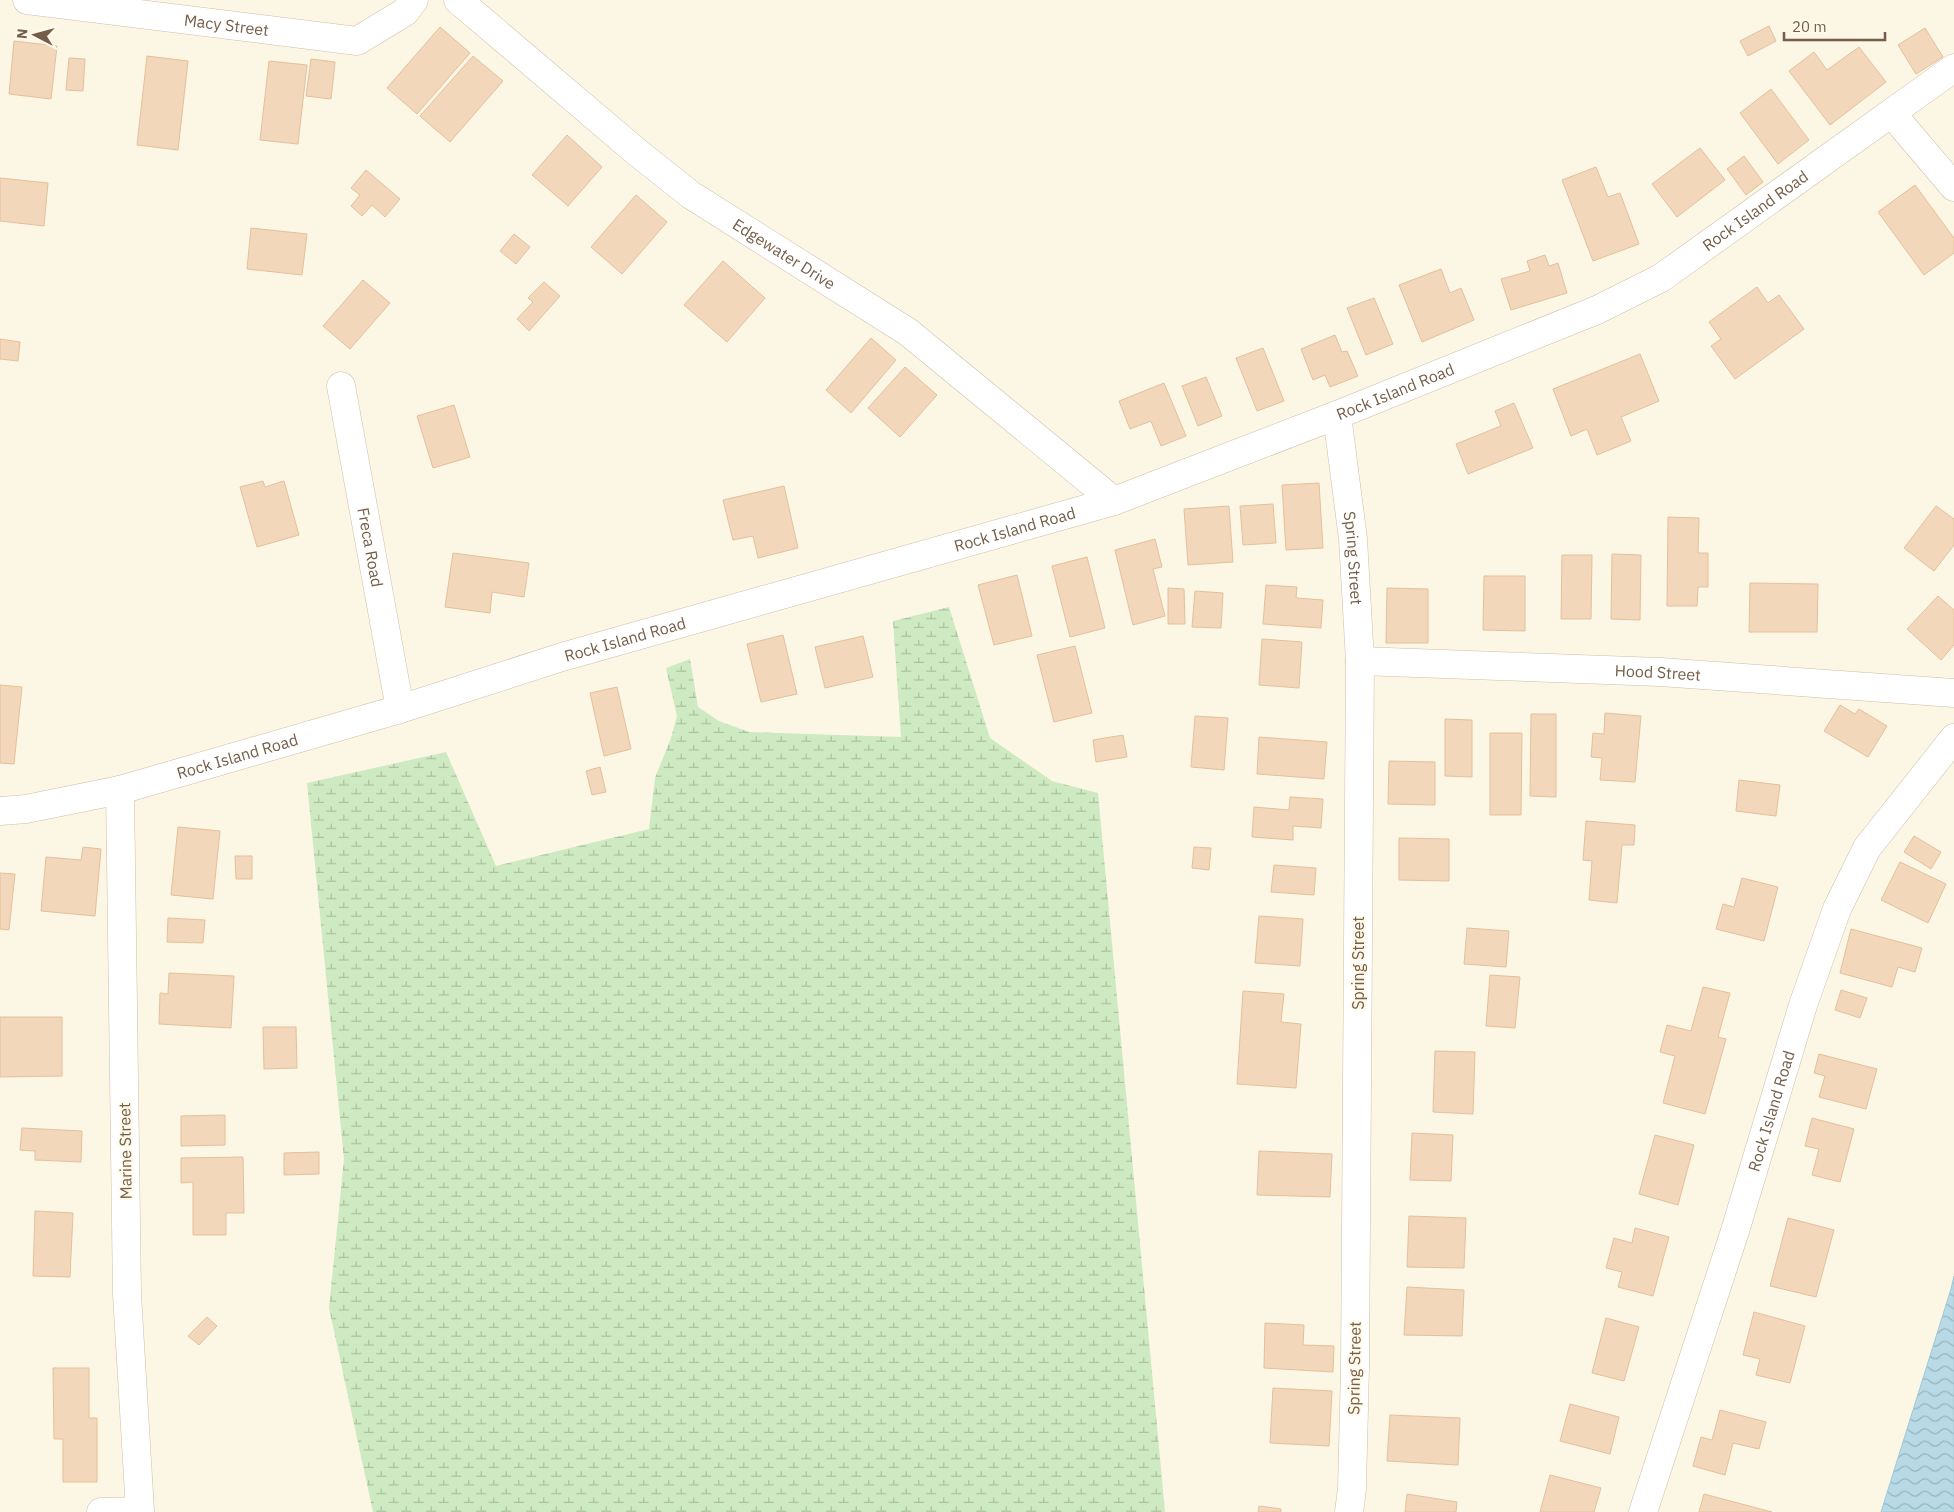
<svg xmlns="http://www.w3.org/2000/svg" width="1954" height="1512" font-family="'IBM Plex Sans',sans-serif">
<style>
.wetland{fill:url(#wetland-marsh)}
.water{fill:url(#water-waves);stroke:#9ec8d8}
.building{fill:#f2d7bb;stroke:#e4c09b}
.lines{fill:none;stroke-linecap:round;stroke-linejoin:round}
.minor-casing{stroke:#cebeaa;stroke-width:29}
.minor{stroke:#fff;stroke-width:28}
.labels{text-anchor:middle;stroke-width:4;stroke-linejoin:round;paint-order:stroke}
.street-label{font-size:16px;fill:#755e49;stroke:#fff9ea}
</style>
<defs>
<pattern id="wetland-marsh" width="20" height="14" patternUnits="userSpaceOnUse" patternTransform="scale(1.25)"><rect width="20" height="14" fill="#ceeac2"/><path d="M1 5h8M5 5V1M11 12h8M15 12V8" fill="none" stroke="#acc1a0"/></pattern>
<pattern id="water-waves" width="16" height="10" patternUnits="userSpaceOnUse" patternTransform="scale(1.25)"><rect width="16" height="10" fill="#b8dae6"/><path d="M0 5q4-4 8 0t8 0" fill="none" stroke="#9ab4bc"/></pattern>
</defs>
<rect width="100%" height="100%" fill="#fcf6e4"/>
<path class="wetland" d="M949,607L990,738L1052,781L1098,793L1165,1512H373L329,1308L344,1159L307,783L446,752L496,866L649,829L655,778L671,738L677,716L666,668L690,659L698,707L719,721L749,732L901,737L893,621Z"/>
<path class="water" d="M1954,1276V1512H1881L1951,1289Z"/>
<g class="building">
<path d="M1769,26L1776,41L1748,56L1740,41Z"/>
<path d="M440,27L470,53L417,114L387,88Z"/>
<path d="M1925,28L1943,57L1916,74L1898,45Z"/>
<path d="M14,41L57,46L51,99L9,94Z"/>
<path d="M1859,47L1886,82L1830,125L1789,71L1814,52L1827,70Z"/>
<path d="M147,56L188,61L178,150L137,145Z"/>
<path d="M473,56L503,81L450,142L420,116Z"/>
<path d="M69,58L85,59L83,91L66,90Z"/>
<path d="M311,59L335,62L331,99L306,96Z"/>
<path d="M269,61L307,65L298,144L260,140Z"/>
<path d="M1771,89L1809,140L1778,164L1740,113Z"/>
<path d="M567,135L602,167L568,206L532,175Z"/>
<path d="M1700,148L1725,180L1677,217L1652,184Z"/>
<path d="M1744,156L1763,182L1746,195L1727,169Z"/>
<path d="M1596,167L1608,197L1620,193L1639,244L1593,261L1562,180Z"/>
<path d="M366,170L400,199L385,217L372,205L362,216L351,206L360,195L351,188Z"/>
<path d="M0,178L48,183L44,226L0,221Z"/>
<path d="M1915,185L1954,238V253L1924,275L1878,212Z"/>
<path d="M636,195L667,222L622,274L591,247Z"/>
<path d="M251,228L307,234L302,275L247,269Z"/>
<path d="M514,234L530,247L516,264L500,251Z"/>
<path d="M1545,255L1549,266L1558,263L1567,293L1511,310L1501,279L1530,271L1527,261Z"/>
<path d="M723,261L765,298L727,342L684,305Z"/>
<path d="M1441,269L1450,293L1461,288L1474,320L1422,342L1399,285Z"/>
<path d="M363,280L390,303L350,349L323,326Z"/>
<path d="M544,282L560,296L529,331L517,319L533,302L528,298Z"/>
<path d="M1757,287L1768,303L1779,295L1804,329L1735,379L1711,346L1721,339L1709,322Z"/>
<path d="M1374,298L1393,344L1366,355L1347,308Z"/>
<path d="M1335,335L1342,352L1347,351L1358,376L1330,387L1325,375L1313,380L1301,349Z"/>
<path d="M871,338L896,360L851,413L826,390Z"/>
<path d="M0,339L20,342L18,361L0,359Z"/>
<path d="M1263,348L1284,401L1257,411L1236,358Z"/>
<path d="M1640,354L1659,401L1621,417L1631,441L1597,455L1587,429L1571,436L1553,389Z"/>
<path d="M905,367L937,395L900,437L868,408Z"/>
<path d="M1206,377L1222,416L1198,426L1182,386Z"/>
<path d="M1164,383L1186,436L1161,446L1151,421L1130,429L1119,401Z"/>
<path d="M1514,403L1533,448L1468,474L1456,444L1501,426L1495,411Z"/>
<path d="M454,405L470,457L433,468L417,416Z"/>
<path d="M263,481L265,487L284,481L299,535L257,547L240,487Z"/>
<path d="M1319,483L1323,548L1286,550L1282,485Z"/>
<path d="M784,486L798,548L758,558L753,536L733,540L723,500Z"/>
<path d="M1273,504L1276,543L1243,545L1240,506Z"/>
<path d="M1229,506L1233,562L1188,565L1184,509Z"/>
<path d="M1936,506L1954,519V545L1934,571L1904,548Z"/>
<path d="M1668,517L1699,518L1698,553H1708V587H1698L1697,606H1667Z"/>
<path d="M1155,539L1162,567L1153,569L1165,616L1133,625L1115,550Z"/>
<path d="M453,553L529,563L524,597L492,592L490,613L445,607Z"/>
<path d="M1612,554L1641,555L1640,620L1611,619Z"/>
<path d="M1562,555H1592L1591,619H1561Z"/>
<path d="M1087,557L1105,628L1070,637L1052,566Z"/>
<path d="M1017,575L1032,636L994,645L978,585Z"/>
<path d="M1484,576H1525V631L1483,630Z"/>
<path d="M1750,583L1818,584L1817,632H1749Z"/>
<path d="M1266,585L1297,587L1296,598L1323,600L1321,628L1263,624Z"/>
<path d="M1168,588L1184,589L1185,624H1168Z"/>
<path d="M1387,588L1428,589V643H1386Z"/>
<path d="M1195,591L1223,593L1221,628L1192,627Z"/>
<path d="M1938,596L1954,610V645L1941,660L1907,629Z"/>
<path d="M783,635L797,694L761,702L747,644Z"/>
<path d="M863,636L873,677L825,688L815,647Z"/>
<path d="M1262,639L1302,642L1299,688L1259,685Z"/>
<path d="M1075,646L1092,713L1054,722L1037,655Z"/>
<path d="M0,685L22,687L14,764L0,763Z"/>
<path d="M617,687L631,749L604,756L590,693Z"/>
<path d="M1840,705L1855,714L1859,709L1887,726L1868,757L1824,731Z"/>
<path d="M1605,713L1641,716L1635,782L1600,780L1602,758L1591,757L1593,733L1604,734Z"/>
<path d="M1531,714H1556V797L1530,796Z"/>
<path d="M1195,716L1228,718L1224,770L1191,767Z"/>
<path d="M1445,719L1472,720V777L1445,776Z"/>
<path d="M1490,733H1522L1521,815H1490Z"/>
<path d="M1123,735L1127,757L1096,762L1093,740Z"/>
<path d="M1259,737L1327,742L1324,779L1257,774Z"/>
<path d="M1389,761L1435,762V805L1388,804Z"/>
<path d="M600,767L606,792L592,795L586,771Z"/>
<path d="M1739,780L1780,785L1776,816L1736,811Z"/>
<path d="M1290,797L1323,799L1321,828L1293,826V840L1252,837L1254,807L1289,810Z"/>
<path d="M1586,821L1635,825L1634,845H1622L1617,903L1589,900L1592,861L1583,860Z"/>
<path d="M178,827L220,831L213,899L171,895Z"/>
<path d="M1914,836L1941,852L1931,869L1904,852Z"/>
<path d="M1399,838L1449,839V881L1399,880Z"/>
<path d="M83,847L101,849L95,916L41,911L46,857L81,860Z"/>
<path d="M1194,847L1211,848L1209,870L1192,868Z"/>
<path d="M235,856H252V879H236Z"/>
<path d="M1900,862L1946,884L1928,923L1881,900Z"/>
<path d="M1274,865L1316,868L1314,895L1271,892Z"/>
<path d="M0,873L15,874L9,930L0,929Z"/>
<path d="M1742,878L1778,887L1764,941L1716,929L1723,904L1734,907Z"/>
<path d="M1259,916L1303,919L1300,966L1255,963Z"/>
<path d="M168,918L205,920L203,943L167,942Z"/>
<path d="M1467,928L1509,931L1506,967L1464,964Z"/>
<path d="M1851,929L1922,948L1915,972L1898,967L1892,987L1840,973Z"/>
<path d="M169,973L234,976L231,1028L159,1024L160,993L168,994Z"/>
<path d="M1490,975L1520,977L1515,1028L1486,1026Z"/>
<path d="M1703,987L1730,993L1718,1037L1726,1039L1705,1114L1663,1103L1675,1056L1660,1052L1667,1025L1691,1031Z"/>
<path d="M1841,990L1867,998L1860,1018L1835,1010Z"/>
<path d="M1243,991L1284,994L1281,1022L1301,1024L1296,1088L1237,1084Z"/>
<path d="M0,1017H62V1076L0,1077Z"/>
<path d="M263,1027H296L297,1068L264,1069Z"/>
<path d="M1435,1051L1475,1052L1473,1114L1433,1112Z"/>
<path d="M1819,1054L1877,1069L1866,1109L1819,1097L1825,1076L1814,1073Z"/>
<path d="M225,1115V1145L181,1146V1116Z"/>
<path d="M1812,1118L1854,1129L1840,1182L1812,1175L1819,1149L1805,1146Z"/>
<path d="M22,1128L82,1131L81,1162L35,1160V1151L20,1150Z"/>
<path d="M1412,1133L1453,1135L1451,1181L1410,1180Z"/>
<path d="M1655,1135L1694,1145L1678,1205L1639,1194Z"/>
<path d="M1259,1151L1332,1154L1330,1197L1257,1195Z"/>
<path d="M319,1152V1174L284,1175V1153Z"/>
<path d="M243,1157L244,1213H226V1235H193V1182L181,1183V1158Z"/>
<path d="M35,1211L73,1213L70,1277L33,1276Z"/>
<path d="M1409,1216L1466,1218L1464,1268L1407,1267Z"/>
<path d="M1788,1218L1834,1230L1816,1297L1770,1286Z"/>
<path d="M1635,1228L1669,1237L1653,1296L1618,1287L1622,1272L1606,1268L1614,1238L1632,1243Z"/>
<path d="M1407,1287L1464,1290L1462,1336L1404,1335Z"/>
<path d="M1754,1312L1805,1326L1790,1383L1756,1375L1760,1359L1743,1355Z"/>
<path d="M207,1317L217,1326L199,1345L188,1336Z"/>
<path d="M1606,1318L1639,1327L1624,1381L1592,1373Z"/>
<path d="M1265,1323L1304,1325L1303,1345L1334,1346L1333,1372L1264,1368Z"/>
<path d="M53,1368H89V1418H97V1482H63V1439H54Z"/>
<path d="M1273,1388L1332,1391L1329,1446L1270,1443Z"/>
<path d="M1570,1404L1619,1417L1610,1454L1560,1441Z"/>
<path d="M1720,1410L1766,1422L1759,1449L1733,1443L1725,1475L1693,1466L1701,1437L1712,1440Z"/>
<path d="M1390,1415L1460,1418L1458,1465L1387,1461Z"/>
<path d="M1550,1475L1601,1488L1594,1512H1540Z"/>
<path d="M1407,1494L1457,1502L1456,1512H1405Z"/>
<path d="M1704,1494L1772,1512H1699Z"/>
<path d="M1259,1506L1281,1509V1512H1258Z"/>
</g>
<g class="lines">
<g class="minor-casing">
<g id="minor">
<path id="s1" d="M27,0L357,41L405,12L414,0"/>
<path id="s2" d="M458,0L638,153L691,195L908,332L1114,501"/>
<path d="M1892,114L1954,187"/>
<path id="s3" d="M341,386L400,709"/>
<path id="s4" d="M1337,415L1353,539L1360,661L1355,1367L1352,1489L1349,1512"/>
<path id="s5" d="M1360,661L1660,672L1954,693"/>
<path id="s6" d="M0,811L26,809L120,790L400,709L562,657L1114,501L1337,415L1597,310L1661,278L1954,68"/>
<path d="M101,1512L140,1511L127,1294L120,790"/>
<path id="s7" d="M1643,1512L1735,1231L1803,1005L1837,909L1867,848L1954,738"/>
</g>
</g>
<use href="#minor" class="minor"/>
</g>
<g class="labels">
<g class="street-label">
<text dy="6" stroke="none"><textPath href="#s1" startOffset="201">Macy Street</textPath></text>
<text dy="6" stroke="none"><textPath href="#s6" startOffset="1864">Rock Island Road</textPath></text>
<text dy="6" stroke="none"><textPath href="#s2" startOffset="414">Edgewater Drive</textPath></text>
<text dy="6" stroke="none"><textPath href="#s6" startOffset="1459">Rock Island Road</textPath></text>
<text dy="6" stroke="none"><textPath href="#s6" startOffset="1054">Rock Island Road</textPath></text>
<text dy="6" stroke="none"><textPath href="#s3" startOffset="164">Freca Road</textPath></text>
<text dy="6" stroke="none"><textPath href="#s4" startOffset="144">Spring Street</textPath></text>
<text dy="6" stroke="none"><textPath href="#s6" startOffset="649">Rock Island Road</textPath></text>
<text dy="6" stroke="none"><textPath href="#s5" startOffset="298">Hood Street</textPath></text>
<text dy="6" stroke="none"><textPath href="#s6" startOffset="244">Rock Island Road</textPath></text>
<text transform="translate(1358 963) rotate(-90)" y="6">Spring Street</text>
<text dy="6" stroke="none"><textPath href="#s7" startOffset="421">Rock Island Road</textPath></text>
<text transform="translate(125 1151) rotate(-91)" y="6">Marine Street</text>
<text transform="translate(1354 1368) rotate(-89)" y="6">Spring Street</text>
</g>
</g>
<g transform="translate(35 35) rotate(276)" stroke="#fff9ea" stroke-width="4" paint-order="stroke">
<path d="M0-4L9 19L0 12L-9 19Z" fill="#755e49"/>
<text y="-8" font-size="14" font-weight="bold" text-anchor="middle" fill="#755e49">N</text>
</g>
<path d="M1784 32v8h101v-8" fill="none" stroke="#755e49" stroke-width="2.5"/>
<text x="1792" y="32" font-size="15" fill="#755e49" stroke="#fff9ea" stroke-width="4" paint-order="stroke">20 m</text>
</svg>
